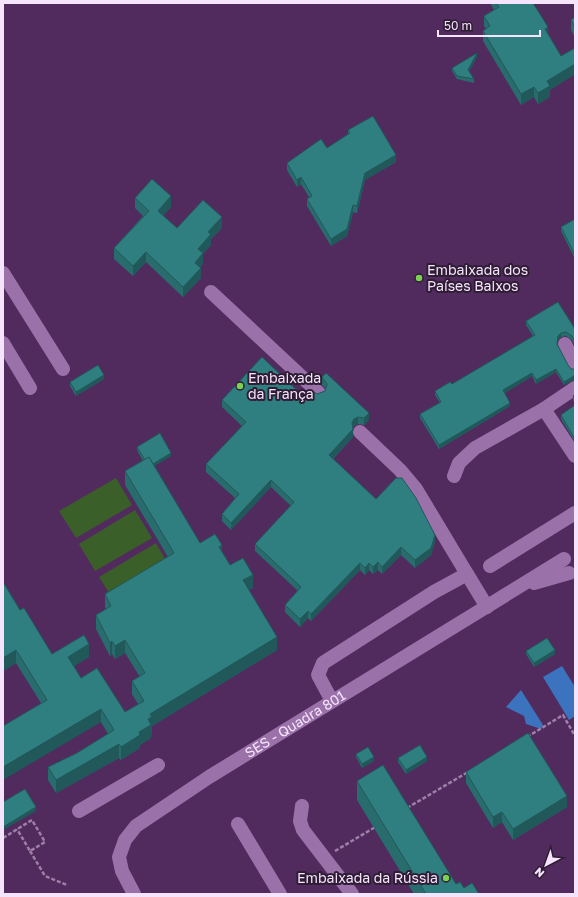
<svg xmlns="http://www.w3.org/2000/svg" width="578" height="897" font-family="'Golos Text',sans-serif">
<style>
.green{fill:#3a5f29}
.water{fill:#3c73bf}
.lines{fill:none;stroke-linecap:round;stroke-linejoin:round}
.path{stroke:#9d80a7;stroke-width:2.5;stroke-dasharray:4 2;stroke-linecap:butt}
.minor{stroke:#9b71a9;stroke-width:14}
.wall{fill:#286c6e}
.shaded-wall{fill:#21585a}
.building{fill:#2f7e80;stroke:#21585a}
.poi-dot{fill:#7cd155;stroke:#2e1d34;stroke-width:1.5}
.labels{text-anchor:middle;stroke-width:4;stroke-linejoin:round;paint-order:stroke}
.poi-label{font-size:14px;fill:#f6e4fc;stroke:#2e1d34;text-anchor:start}
.street-label{font-size:14px;fill:#f6e4fc;stroke:#2e1d34}
</style>
<rect width="100%" height="100%" fill="#512b5e"/>
<g class="green">
<path d="M116,478L132,505L76,538L59,511Z"/>
<path d="M135,510L152,538L95,571L79,544Z"/>
<path d="M156,543L172,571L116,604L99,577Z"/>
</g>
<g class="water">
<path d="M562,666L575,687V716L569,720L543,677Z"/>
<path d="M521,690L543,725L541,729L526,724L524,716L506,707Z"/>
</g>
<g class="lines">
<g class="path">
<path d="M527,737L563,715L575,736"/>
<path d="M407,808L468,772"/>
<path d="M3,838C13,832 22,826 32,820L45,842L30,851L17,829"/>
<path d="M30,851L45,876L67,885"/>
<path d="M335,851L377,826"/>
</g>
<g class="minor">
<path d="M3,273L63,369"/>
<path d="M211,292L319,393"/>
<path d="M3,343L30,388"/>
<path d="M565,344L575,365"/>
<path d="M544,409L575,388"/>
<path d="M360,432L400,470L416,489L467,574"/>
<path d="M454,476L459,463L475,448L544,409L575,456"/>
<path d="M490,566L575,513"/>
<path d="M534,583L569,573"/>
<path d="M332,701L318,675L323,663L434,592L467,574L487,607"/>
<path d="M302,806L300,821L303,830L352,894"/>
<path d="M79,811L158,765"/>
<path d="M238,824L280,894"/>
<path id="s1" d="M134,894L122,871L119,857L125,840L136,826L209,777L564,559"/>
</g>
</g>
<g class="wall">
<path d="M490,3H533L548,34L561,56L575,48V74L550,90V97L538,104L534,97L521,105L483,41V31L486,29L484,26V16L494,10Z"/>
<path d="M575,17V38L571,30V20Z"/>
<path d="M477,57L469,71L474,79V83L457,79L452,71V68Z"/>
<path d="M348,130L396,162L365,180L357,213L353,212L347,236L331,246L307,206V199L309,197L301,184L297,187L287,170V163L327,148L348,134Z"/>
<path d="M135,198L171,207L163,216L177,228H222L211,239V245L203,254V264L200,267L201,278L183,297L146,262L133,276L114,259V248L143,216L135,208Z"/>
<path d="M575,219V259L561,231V227Z"/>
<path d="M526,321L575,329V346L572,340L566,336L561,337L558,340L557,344L568,365L571,369H575V380H574L564,385L556,372L536,384L532,376L505,393L510,406L439,449L420,418V414L440,403L435,395V391L452,384L533,336L526,325Z"/>
<path d="M322,377L369,420L364,425L358,424L354,426L353,428V437L333,459L376,499L435,542L431,555L415,568L401,555L382,574L378,570L373,574L369,570L365,575L360,570L311,621L308,618L300,627L285,612V605L298,591L255,551V544L291,506L271,487L231,530L222,521V514L235,498L206,472V464L242,426L222,407V400L304,397L317,394L325,391L326,389L322,385Z"/>
<path d="M104,379L76,396L70,386V382Z"/>
<path d="M575,394V404L573,400V396Z"/>
<path d="M575,405V442L561,419V415Z"/>
<path d="M137,447L171,456L154,466L200,543L222,551L230,565L253,588L249,590L277,650L152,726L151,738L140,745V748L121,760L119,758L56,793L48,780V767L77,753L108,734L101,722L41,703L16,663L3,671L20,610L52,654L89,657L74,666L81,678L125,712L138,704L132,694V681L140,677L125,653L115,659L112,654L110,656L96,629V615L106,610L105,607V594L168,557L125,485V471L143,461L137,450Z"/>
<path d="M526,651L555,654L534,667L526,654Z"/>
<path d="M356,754L374,761L362,768L356,757Z"/>
<path d="M398,758L427,761L406,774L398,762Z"/>
<path d="M466,772L567,807L513,840L502,822L493,828L466,783Z"/>
<path d="M357,781L456,884L479,894H414L357,800Z"/>
</g>
<g class="shaded-wall">
<path d="M548,27V38L545,29Z"/>
<path d="M477,53V57L468,73V70Z"/>
<path d="M575,64V74L550,90V97L538,104V93L547,81Z"/>
<path d="M534,87V97L521,105V94Z"/>
<path d="M396,155V162L365,180L357,213V206L365,173Z"/>
<path d="M301,177V184L297,187V180Z"/>
<path d="M171,196V207L158,221V211Z"/>
<path d="M353,205V212L347,236L331,246V239Z"/>
<path d="M222,217V228L211,239V245L203,254V264L195,273V263L198,249L208,232Z"/>
<path d="M146,252V262L133,276V266Z"/>
<path d="M201,268V278L183,297V287Z"/>
<path d="M561,333V337L558,340V336Z"/>
<path d="M556,369V372L536,384V380Z"/>
<path d="M532,373V376L503,394V390Z"/>
<path d="M104,375V379L76,396V392Z"/>
<path d="M574,376V380L564,385V382Z"/>
<path d="M510,403V406L439,449V445Z"/>
<path d="M369,413V420L364,425V418Z"/>
<path d="M358,417V424L354,426L352,430V423L354,419Z"/>
<path d="M353,429V437L329,462V455Z"/>
<path d="M171,453V456L148,470V466Z"/>
<path d="M271,480V487L231,530V523Z"/>
<path d="M435,535V542L431,555L415,568V560Z"/>
<path d="M222,545V559L219,547Z"/>
<path d="M401,547V555L382,574V567Z"/>
<path d="M378,562V570L373,574V567Z"/>
<path d="M360,563V570L311,621V614Z"/>
<path d="M369,563V570L365,575V568Z"/>
<path d="M253,575V588L243,593V580Z"/>
<path d="M308,611V618L300,627V619Z"/>
<path d="M277,637V650L152,726L151,738L140,745V748L121,760V747L139,732L150,714Z"/>
<path d="M125,640V653L115,659V646Z"/>
<path d="M112,641V654L110,656V643Z"/>
<path d="M89,644V657L68,670V657Z"/>
<path d="M16,650V663L3,671V658Z"/>
<path d="M555,650V654L534,667V663Z"/>
<path d="M101,709V722L3,780V767Z"/>
<path d="M119,744V758L56,793V780Z"/>
<path d="M374,757V761L362,768V764Z"/>
<path d="M427,757V761L406,774V770Z"/>
<path d="M567,796V807L513,840V829Z"/>
<path d="M36,807V811L3,830V827Z"/>
<path d="M502,812V822L493,828V817Z"/>
</g>
<g class="building">
<path d="M496,3H533L548,27L545,29L561,56L575,48V64L547,81L550,86L538,93L534,87L521,94L483,31L490,26L484,16L499,7Z"/>
<path d="M575,17V27L571,20Z"/>
<path d="M477,53L468,70L474,79L457,76L452,68Z"/>
<path d="M373,116L396,155L365,173L357,206L353,205L347,229L331,239L307,199L312,196L301,177L297,180L287,163L321,139L327,148L350,133L348,130Z"/>
<path d="M152,179L171,196L158,211L177,228L203,200L222,217L208,232L211,234L198,249L203,253L195,263L201,268L183,287L146,252L133,266L114,248L149,211L135,198Z"/>
<path d="M575,219V255L561,227Z"/>
<path d="M558,302L575,329V342L572,336L566,332L561,333L558,336L557,344L568,365L571,369H575V376H574L564,382L556,369L536,380L532,373L503,390L510,403L439,445L420,414L441,402L435,391L450,382L452,384L535,335L526,321Z"/>
<path d="M262,357L304,397L311,390L317,394L325,391L327,384L322,377L326,373L369,413L364,418L358,417L354,419L352,423L353,429L329,455L376,499L396,478H402L416,498L435,535L431,548L415,560L401,547L382,567L378,562L373,567L369,563L365,568L360,563L311,614L308,611L300,619L285,605L301,587L255,544L294,502L271,480L231,523L222,514L239,494L206,464L246,422L222,400Z"/>
<path d="M98,365L104,375L76,392L70,382Z"/>
<path d="M575,394V400L573,396Z"/>
<path d="M575,405V439L561,415Z"/>
<path d="M160,433L171,453L153,464L149,457L145,460L137,447Z"/>
<path d="M149,457L200,543L215,534L222,545L219,547L230,565L243,558L253,575L243,580L277,637L150,714L152,717L148,719L151,725L139,732L140,735L121,747L119,744L56,780L48,767L77,753L114,730L101,709L3,767V726L47,700L16,650L3,658V582L20,610L24,608L52,654L84,635L89,644L68,657L81,678L97,668L125,712L144,701L132,681L145,673L125,640L115,646L112,641L110,643L96,615L111,606L105,594L174,553L125,471Z"/>
<path d="M547,638L555,650L534,663L526,651Z"/>
<path d="M528,733L567,796L513,829L502,812L493,817L466,772Z"/>
<path d="M420,745L427,757L406,770L398,758Z"/>
<path d="M368,747L374,757L362,764L356,754Z"/>
<path d="M383,765L456,884L460,882L464,888L472,883L479,894H426L357,781Z"/>
<path d="M25,789L36,807L3,827V802Z"/>
</g>
<g class="poi-dot">
<circle cx="419" cy="278" r="4"/>
<circle cx="240" cy="386" r="4"/>
<circle cx="446" cy="878" r="4"/>
</g>
<g class="labels">
<g class="poi-label">
<text x="427" y="275">Embaixada dos<tspan x="427" dy="16">Países Baixos</tspan></text>
<text x="248" y="383">Embaixada<tspan x="248" dy="16">da França</tspan></text>
<text x="438" y="883" text-anchor="end">Embaixada da Rússia</text>
</g>
<g class="street-label">
<text dy="5" stroke="none"><textPath href="#s1" startOffset="265">SES - Quadra 801</textPath></text>
</g>
</g>
<rect width="578" height="897" fill="none" stroke="#f6e4fc" stroke-width="8"/>
<g transform="translate(546 865) rotate(221)" stroke="#2e1d34" stroke-width="3" paint-order="stroke">
<path d="M0-3L7 15L0 10L-7 15Z" fill="#f6e4fc"/>
<text y="-6" font-size="11" font-weight="bold" text-anchor="middle" fill="#f6e4fc">N</text>
</g>
<path d="M438 30v6h102v-6" fill="none" stroke="#f6e4fc" stroke-width="2"/>
<text x="444" y="30" font-size="12" fill="#f6e4fc" stroke="#2e1d34" stroke-width="3" paint-order="stroke">50 m</text>
</svg>
